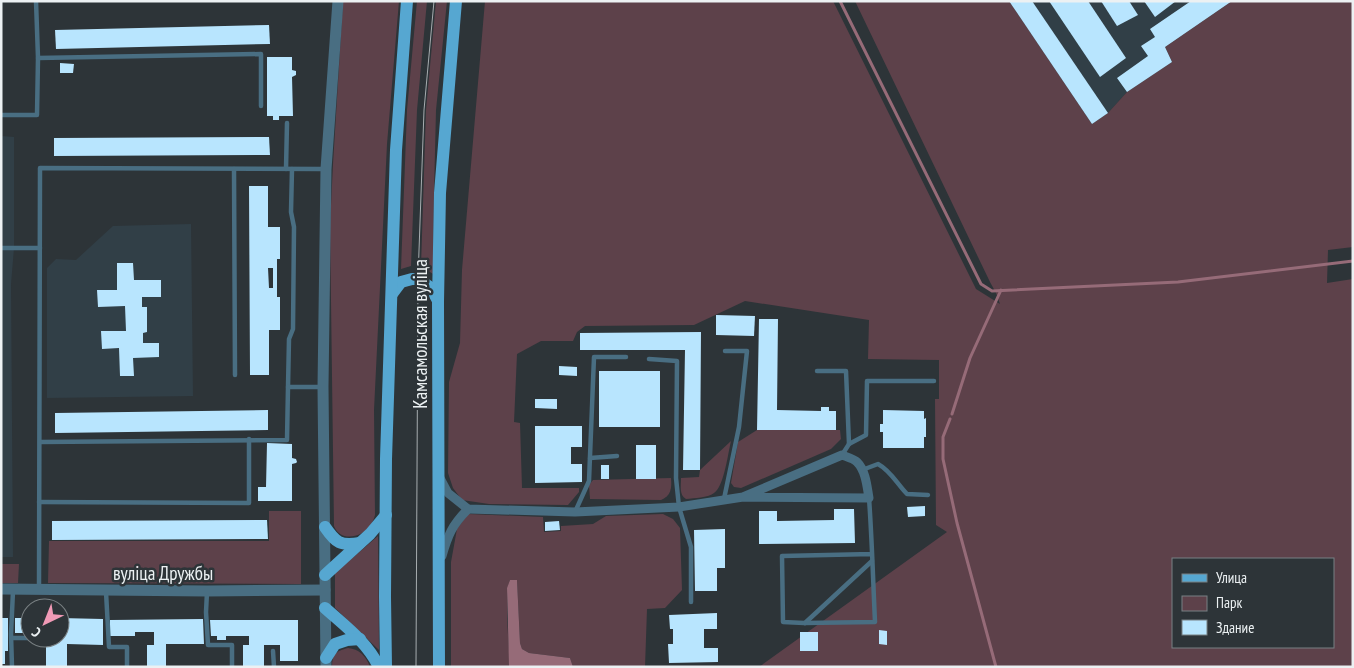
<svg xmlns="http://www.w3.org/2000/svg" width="1354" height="668" font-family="'PT Sans Narrow',sans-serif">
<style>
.built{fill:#313f47}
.green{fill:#5d414a;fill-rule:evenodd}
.water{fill:#966b78}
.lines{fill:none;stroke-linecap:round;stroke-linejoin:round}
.stream{stroke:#966b78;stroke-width:3}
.building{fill:#b8e5fe;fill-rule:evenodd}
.service{stroke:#496e82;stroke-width:4.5}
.minor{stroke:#496e82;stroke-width:9}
.tertiary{stroke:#496e82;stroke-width:11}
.primary{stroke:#56a7d1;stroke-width:12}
.tram{stroke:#a7adb0;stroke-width:1}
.labels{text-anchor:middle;stroke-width:5;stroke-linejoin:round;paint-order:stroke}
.street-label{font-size:19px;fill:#ecf1f3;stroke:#2d3438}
</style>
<rect width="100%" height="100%" fill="#2d3438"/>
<g class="built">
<path d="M1009,1H1232L1165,47L1172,62L1127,92L1108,113L1092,124Z"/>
<path d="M1,136L14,137V248L11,284L13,557H1Z"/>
<path d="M191,224L193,396L47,398V268L56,259L76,260L113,226Z"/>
</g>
<g class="green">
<path d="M343,1H399L387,144L374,410L375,515C374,519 372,523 370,526C361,538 340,542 334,526L330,226L333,164Z"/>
<path d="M417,1H427L417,110L411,266L401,269L407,110Z"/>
<path d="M436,1H447L436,110L434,193L433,274L421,266L426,110Z"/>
<path d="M485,1H833L976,289L1000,304L996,293L990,282L855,1H1009L1092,124L1108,113L1127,92L1172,62L1165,47L1232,1H1353V247L1328,250L1327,283L1353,279V667H759L947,532L936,525L935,399H939V360L868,359L869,320L745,301L694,325L585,326L577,332L573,341H541L517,354L514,422L520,423L522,488H579V492L568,505L489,504L462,500L453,488L448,473L449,382L460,343L462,270ZM1173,559H1333V647H1173Z"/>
<path d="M757,430H840L841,439L831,449L741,488L734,487L731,483L738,442Z"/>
<path d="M731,441C728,453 724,487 714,493C707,498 695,498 686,499C679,495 681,486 681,478L699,477L700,470Z"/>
<path d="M671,478C672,488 671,496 661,500L590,499L589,485L593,480Z"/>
<path d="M269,511H301V584L48,583L49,541H269Z"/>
<path d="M468,514L543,517L544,532L561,531V526L593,524L606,516L663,514L673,519L680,528L682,590L665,608L647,609L645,667H573L570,658L529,653L522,649L520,643L517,580H510L507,589V618L510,667H451V562L457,529Z"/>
<path d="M378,536L379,650L335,608V573Z"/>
<path d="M1,564H19L18,583H1Z"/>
<path d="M348,648C359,649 366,656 370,667H332C332,654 336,651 348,648Z"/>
</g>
<path class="water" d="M510,580H517L520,643L522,649L529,653L570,658L573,667L509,666L507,588Z"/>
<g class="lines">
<g class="stream">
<path d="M840,1L981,284L992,291L1178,282L1353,261"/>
<path d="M952,414L970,358L1001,290"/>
<path d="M950,419L943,437V459L957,523L996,667"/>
</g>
</g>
<g class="building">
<path d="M1009,1H1032L1108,113L1092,124Z"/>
<path d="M1049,1H1088L1126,58L1100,77Z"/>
<path d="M1101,1H1129L1138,15L1117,26Z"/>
<path d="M1144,1H1176L1155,17Z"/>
<path d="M1191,1H1232L1165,47L1172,62L1127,92L1117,78L1148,56L1141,46L1155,37L1150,29Z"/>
<path d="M269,25L270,44L56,49L55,30Z"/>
<path d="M267,57H292V70L296,71V75L292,77L293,116H279V120H273V116H267Z"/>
<path d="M60,63L74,64L73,73H60Z"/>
<path d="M269,137L270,155L54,156V138Z"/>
<path d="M249,186H268V227H280V259H277V297H280V330H269V375H250ZM268,268H273V288H269Z"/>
<path d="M117,263H133L134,280H161V297H142V307H147V332L143,333V343H159V357L133,358L134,376H120L119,348L102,349L101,331H126L125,306L98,307L97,290H117Z"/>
<path d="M716,315L755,316L754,336L716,335Z"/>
<path d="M759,319H778L777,410L821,411V407H829V411H836V430H757Z"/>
<path d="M701,332L700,470H683L685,350H580V333Z"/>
<path d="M559,366L577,367V376L559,375Z"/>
<rect x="599" y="371" width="61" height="56"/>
<path d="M535,399H557V409L535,408Z"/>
<path d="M268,410V430L55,433V413Z"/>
<path d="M883,410L924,411V419L926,418V437H924V448H883V432H880V424H883Z"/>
<path d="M535,426H582V447H571V464H582V482L535,483Z"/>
<path d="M267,443L292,444V458L296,459L297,462L296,463L292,464V501H258V487H266Z"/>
<rect x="636" y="445" width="20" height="34"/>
<rect x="601" y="465" width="8" height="14"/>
<path d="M925,506V516L908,517L907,507Z"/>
<path d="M834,509H854L855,543L759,544V511H777V521L834,520Z"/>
<path d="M267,520L268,539L52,540V521Z"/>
<path d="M559,521L560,530L545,531V522Z"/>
<path d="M725,529V568H717V591H695L694,530Z"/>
<path d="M717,613V629H704V648H718V662L669,663L668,644H673V629H670L669,615Z"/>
<path d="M1,618H8V651H5V664H1Z"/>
<rect x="15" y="618" width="15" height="15"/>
<path d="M60,618L103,619V645L67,644V667H46V644H57V638H60Z"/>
<path d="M203,619L204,644H166V667H147V645H154V632H135V636H110V620Z"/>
<path d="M210,620H298V661H280V645H264V667H243V645H249V636H226V640H217V636H211Z"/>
<path d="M879,630L887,631V645L879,644Z"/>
<rect x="800" y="632" width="18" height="19"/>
</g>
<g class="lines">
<g class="service">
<path d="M36,1L38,58L261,54V106"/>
<path d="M1,115H37L38,58"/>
<path d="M234,169L235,375"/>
<path d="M286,169L287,123"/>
<path d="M1,248H40"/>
<path d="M649,359L677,361L676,478L679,507L691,547V602"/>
<path d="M817,371H846L849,444L842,455"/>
<path d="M288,387L289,339L293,329L294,227L291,212L292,169"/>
<path d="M40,442L287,440L288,387H322"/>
<path d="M849,444L866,435L867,381H934"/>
<path d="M590,458L617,456"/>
<path d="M862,470L878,464C891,471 897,484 907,494L928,495"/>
<path d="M869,498C872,539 873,580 875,622L804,623L783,622L782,556L872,554"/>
<path d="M724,499L739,427L747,351H725"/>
<path d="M39,502L249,503V439"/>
<path d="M575,512L589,481L594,357H626"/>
<path d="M39,588L40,168L324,169"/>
<path d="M106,592L109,647H127V667"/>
<path d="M207,592L206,612L208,645H232V667"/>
<path d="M805,623L872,561"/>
<path d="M12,638H46"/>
<path d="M273,651L274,667"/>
<path d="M12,667L11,634L13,591"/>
</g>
<g class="minor">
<path d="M440,478L448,493L468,509L575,512L679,507L743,497L842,455C847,457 854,459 857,462C866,471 867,487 869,498L743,497"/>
<path d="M442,556C448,535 452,525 468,509"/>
</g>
<g class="tertiary">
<path d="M1,589L207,591L325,590"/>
<path d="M326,667L323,387L326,169L338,1"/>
</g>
<g class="primary">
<path d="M392,294L401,282L412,279H418L431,288L437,299"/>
<path d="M325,527C336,543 340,546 360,543"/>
<path d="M325,575L370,534L386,515"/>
<path d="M325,608C345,626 367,642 379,667"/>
<path d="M326,658L335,644L347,640L360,639"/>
<path d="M386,667L385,597L386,459L396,150L407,1"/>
<path d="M439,667L438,302L440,193L456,1"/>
</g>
<path class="tram" d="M416,667L418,279L424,110L434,1"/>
</g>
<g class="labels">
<g class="street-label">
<text transform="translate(420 334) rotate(-90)" y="7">Камсамольская вуліца</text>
<text x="163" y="580">вуліца Дружбы</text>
</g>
</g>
<rect width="1354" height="668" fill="none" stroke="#ecf1f3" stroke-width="5"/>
<rect x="1172" y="558" width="162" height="90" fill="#2d3438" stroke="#798083"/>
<rect x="1182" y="574" width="25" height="8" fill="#56a7d1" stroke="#798083"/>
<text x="1216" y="583" font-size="15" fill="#ecf1f3">Улица</text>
<rect x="1182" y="596" width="25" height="15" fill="#5d414a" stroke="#798083"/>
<text x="1216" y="608" font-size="15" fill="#ecf1f3">Парк</text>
<rect x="1182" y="620" width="25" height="15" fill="#b8e5fe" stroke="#798083"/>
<text x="1216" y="633" font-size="15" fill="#ecf1f3">Здание</text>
<g transform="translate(45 623) rotate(223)"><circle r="24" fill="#2d3438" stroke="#798083"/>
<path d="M0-4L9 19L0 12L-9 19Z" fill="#f09ab6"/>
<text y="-8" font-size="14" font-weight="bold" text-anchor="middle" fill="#ecf1f3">С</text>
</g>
</svg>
